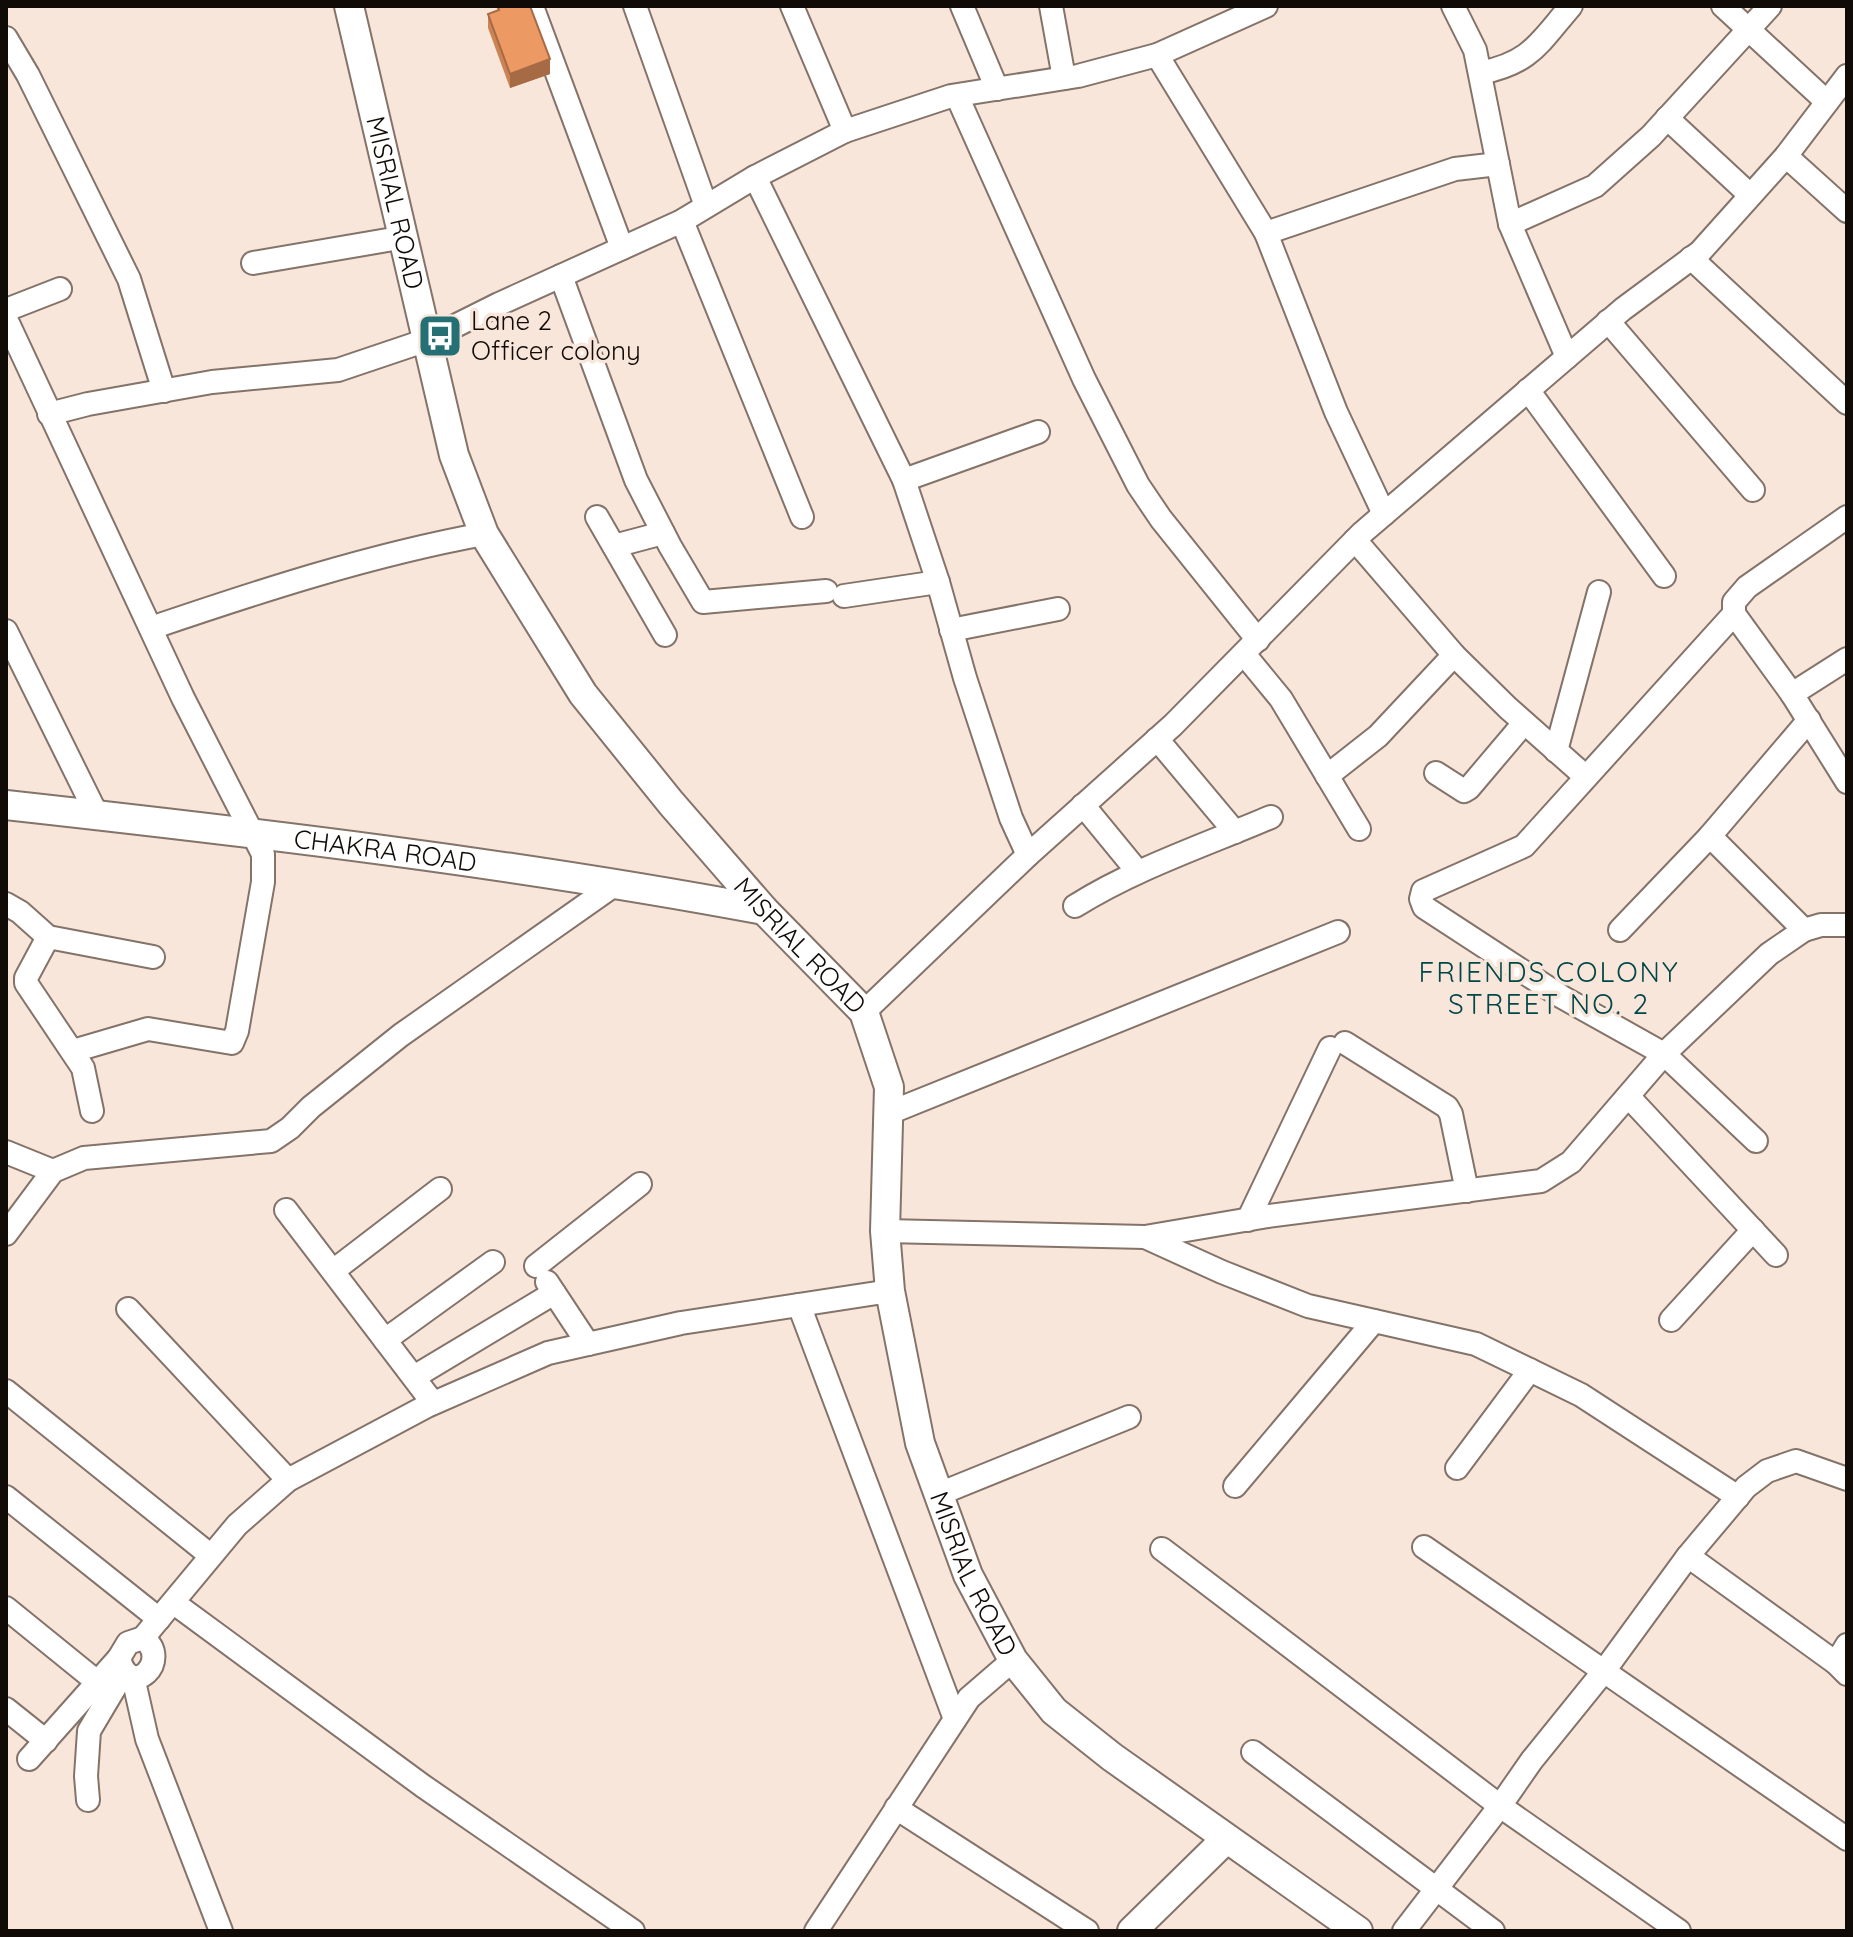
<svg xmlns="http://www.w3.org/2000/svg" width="1853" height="1937" font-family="Quicksand,sans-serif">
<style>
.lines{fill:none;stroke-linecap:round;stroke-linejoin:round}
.minor-casing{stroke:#847369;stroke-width:26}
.major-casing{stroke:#847369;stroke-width:32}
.minor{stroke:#fff;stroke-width:22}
.major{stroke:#fff;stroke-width:28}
.wall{fill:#cc8455}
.shaded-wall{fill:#a66b45}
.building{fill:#ed9963;stroke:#a66b45;stroke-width:2}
.labels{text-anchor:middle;stroke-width:7;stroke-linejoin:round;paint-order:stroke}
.street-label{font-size:26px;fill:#110b07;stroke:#f9e6db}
.poi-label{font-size:26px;fill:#110b07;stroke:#f9e6db;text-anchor:start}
.neighbourhood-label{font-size:28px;letter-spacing:2px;fill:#024648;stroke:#f9e6db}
</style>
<rect width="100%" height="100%" fill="#f9e6db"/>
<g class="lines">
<g class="minor-casing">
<g id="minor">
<path d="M635,6L706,206"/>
<path d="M792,6L845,131"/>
<path d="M962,6L997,89"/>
<path d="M1051,6L1064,78"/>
<path d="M1453,6L1475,50L1510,224L1567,357"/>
<path d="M1723,6L1827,102"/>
<path d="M533,9L622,248"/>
<path d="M6,38L28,75L129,279L164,391"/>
<path d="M1157,55L1266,233L1336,412L1384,514"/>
<path d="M1480,73C1531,63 1539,43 1571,6"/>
<path d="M957,96L1084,379L1138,485L1161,519L1258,640"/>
<path d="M1667,118L1750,195"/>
<path d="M1786,156L1847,211"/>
<path d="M755,177L904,480L938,582L965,678L1011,818L1028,855"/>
<path d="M682,221L802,517"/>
<path d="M1510,224L1595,186L1651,136L1770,6"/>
<path d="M1266,233L1455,169L1498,164"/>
<path d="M1691,258L1847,403"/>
<path d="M253,263L405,237"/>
<path d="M561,276L636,480L670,546L703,602L826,591"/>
<path d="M6,310L60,289"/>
<path d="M6,319L183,698L263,854V882L237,1031L232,1043L148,1029L73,1051"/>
<path d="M1608,321L1753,490"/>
<path d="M1528,390L1664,576"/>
<path d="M49,414L88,404L212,382L338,370L427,340L499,304L682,221L755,177L845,131L951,96L1078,76L1157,55L1266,6"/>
<path d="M904,480L1038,432"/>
<path d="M597,517L665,635"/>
<path d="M1847,517L1747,587L1734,602V614L1792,694L1847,782"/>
<path d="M1355,540L1454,655L1508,708L1586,777"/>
<path d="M614,546L663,533"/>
<path d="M844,596L938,582"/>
<path d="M1734,614L1524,846L1423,891L1421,899L1424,907L1562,997L1664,1054L1756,1141"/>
<path d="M151,628C260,591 370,555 484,534"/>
<path d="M951,630L1058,609"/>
<path d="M6,631L97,815"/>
<path d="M1244,654L1281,699L1359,829"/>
<path d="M1792,694L1847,659"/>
<path d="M1157,739L1235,832"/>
<path d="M1556,751L1599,592"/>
<path d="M1436,773L1464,791L1469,788L1524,723"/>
<path d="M1327,776L1378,736L1454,655"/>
<path d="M1083,805L1138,872"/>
<path d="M1710,836L1804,930"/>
<path d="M6,904L20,912L48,937L153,957"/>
<path d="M1075,906C1136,868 1205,845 1271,817"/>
<path d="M1620,930L1710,836L1809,720"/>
<path d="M48,937L26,978V983L83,1068L92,1111"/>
<path d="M864,1012L1028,855L1173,725L1362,533L1623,309L1700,252L1786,156L1847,76"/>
<path d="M1345,1043L1447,1107L1451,1114L1467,1191"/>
<path d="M1628,1096L1776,1255"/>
<path d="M889,1113L1338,932"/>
<path d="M6,1152L53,1171"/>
<path d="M286,1210L433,1403"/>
<path d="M1248,1220L1330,1048"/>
<path d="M885,1231L1145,1237L1268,1216L1541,1181L1571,1162L1664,1054L1769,954L1804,930L1821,925H1847"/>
<path d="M6,1234L53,1171L84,1158L271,1141L290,1128L311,1107L401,1035L617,883"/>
<path d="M1145,1237L1222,1272L1308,1306L1476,1344L1581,1395L1738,1497"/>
<path d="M536,1266L640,1184"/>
<path d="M333,1271L440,1189"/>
<path d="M547,1282L588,1344"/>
<path d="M799,1305L955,1719"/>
<path d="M128,1309L288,1480"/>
<path d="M1671,1320L1753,1230"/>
<path d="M385,1340L493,1262"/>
<path d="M414,1377L554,1293"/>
<path d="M6,1391L210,1555"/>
<path d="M1457,1468L1530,1370"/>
<path d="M1235,1486L1374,1321"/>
<path d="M939,1494L1129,1417"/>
<path d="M6,1497L159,1619"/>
<path d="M1424,1547L1847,1839"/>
<path d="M1162,1549L1500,1806L1679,1931"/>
<path d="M1688,1556L1836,1663L1847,1674"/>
<path d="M174,1603L423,1786L633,1931"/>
<path d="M6,1608L96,1681"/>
<path d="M143,1638L237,1525L288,1480L427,1406L548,1353L681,1323L890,1291"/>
<path d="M143,1638C173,1660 130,1702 119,1658L128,1643Z"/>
<path d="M1836,1663L1847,1645"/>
<path d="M133,1677L147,1739L221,1931"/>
<path d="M6,1709L46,1741"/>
<path d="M1253,1752L1493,1931"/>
<path d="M29,1759L119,1658"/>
<path d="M88,1800L86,1776L89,1731L124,1672"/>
<path d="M896,1808L1087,1931"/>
<path d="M816,1931L969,1698L1013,1660"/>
<path d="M1404,1931L1500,1806L1532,1760L1604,1671L1688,1556L1746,1487L1767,1471L1796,1461L1847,1479"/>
</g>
</g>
<g class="major-casing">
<g id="major">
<path id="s1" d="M349,6L454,455L484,534L583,694L671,803L764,910L864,1012L889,1087L885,1231L890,1291L920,1443L968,1575L1013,1660L1054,1711L1112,1757L1358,1931"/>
<path id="s2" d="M6,805C259,833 513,863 764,910"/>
<path d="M1132,1931L1226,1839"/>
</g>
</g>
<use href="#minor" class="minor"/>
<use href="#major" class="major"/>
</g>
<path class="wall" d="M498,10L550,74L510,88L488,28V14Z"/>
<path class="shaded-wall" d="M550,59V74L510,88V74Z"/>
<path class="building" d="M503,6H530L550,59L510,74L488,14L499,10L498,8Z"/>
<defs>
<g id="bus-square" transform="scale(2.3)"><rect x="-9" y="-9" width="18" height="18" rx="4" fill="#257074" stroke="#f9e6db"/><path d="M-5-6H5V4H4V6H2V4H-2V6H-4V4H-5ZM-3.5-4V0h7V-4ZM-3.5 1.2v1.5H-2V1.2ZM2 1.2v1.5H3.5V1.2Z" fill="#fff"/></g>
</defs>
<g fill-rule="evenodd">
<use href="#bus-square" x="440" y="336"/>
</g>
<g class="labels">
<g class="street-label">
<text dy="9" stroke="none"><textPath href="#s1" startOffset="202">MISRIAL ROAD</textPath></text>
<text dy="9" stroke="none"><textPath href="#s2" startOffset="382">CHAKRA ROAD</textPath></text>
<text dy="9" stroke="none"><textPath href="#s1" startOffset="1066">MISRIAL ROAD</textPath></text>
<text dy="9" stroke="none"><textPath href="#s1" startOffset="1738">MISRIAL ROAD</textPath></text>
</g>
<g class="poi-label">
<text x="471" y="330">Lane 2<tspan x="471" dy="30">Officer colony</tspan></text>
</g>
<g class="neighbourhood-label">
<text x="1549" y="982">FRIENDS COLONY<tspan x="1549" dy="32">STREET NO. 2</tspan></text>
</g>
</g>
<rect width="1853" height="1937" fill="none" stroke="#110b07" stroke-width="16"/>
</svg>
